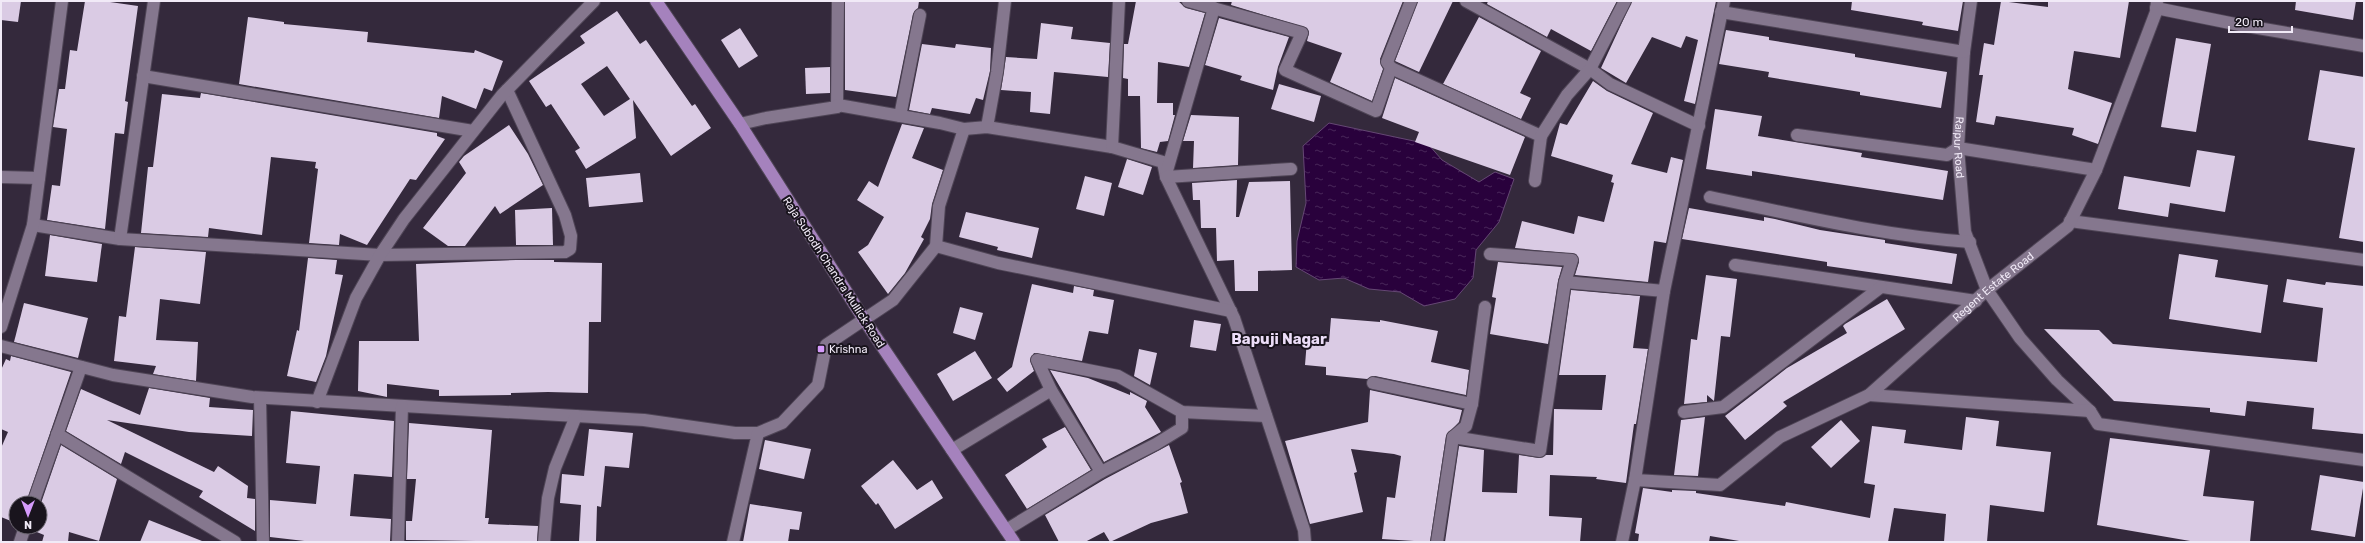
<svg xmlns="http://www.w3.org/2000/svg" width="2365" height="543" font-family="Rubik,sans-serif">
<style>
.water{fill:url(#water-ripples);stroke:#654774}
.building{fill:#dacbe4;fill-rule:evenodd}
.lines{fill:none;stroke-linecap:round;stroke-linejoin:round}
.minor-casing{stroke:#4f4556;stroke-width:14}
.major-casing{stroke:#4f4556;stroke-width:14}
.minor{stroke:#85778e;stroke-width:12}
.major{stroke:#a582bd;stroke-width:12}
.poi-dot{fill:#d59bfb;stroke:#19141d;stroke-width:1.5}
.labels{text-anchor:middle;stroke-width:4;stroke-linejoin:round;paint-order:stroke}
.street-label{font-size:11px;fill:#f1eaf7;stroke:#19141d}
.poi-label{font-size:11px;fill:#f1eaf7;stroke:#19141d;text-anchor:start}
.district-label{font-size:15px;font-weight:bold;fill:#ecddf8;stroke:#19141d}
</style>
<defs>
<pattern id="water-ripples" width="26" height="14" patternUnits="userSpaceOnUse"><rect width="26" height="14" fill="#29013c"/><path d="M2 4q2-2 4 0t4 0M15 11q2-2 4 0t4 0" fill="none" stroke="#482659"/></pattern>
</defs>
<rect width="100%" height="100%" fill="#34293c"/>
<path class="water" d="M1329,123L1428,144L1442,160L1479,182L1495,172L1514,179L1499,222L1476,250L1473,278L1455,299L1424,306L1400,292L1369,289L1344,278L1319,280L1296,267L1297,241L1306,203L1303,146Z"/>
<g class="building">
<path d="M1,1H21L18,22L1,20Z"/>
<path d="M85,1H103L138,6L125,101L128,102L124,134L115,133L105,229L47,220L52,185L60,186L67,129L53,127L59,89H65L70,50L77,51Z"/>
<path d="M845,1H919L918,8L913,14L896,97L845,90Z"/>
<path d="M1136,1H1178L1186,8L1205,13L1189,67L1158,62L1157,103H1173V115H1175L1168,141L1160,142L1157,152L1141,148L1140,96H1128V79L1123,78L1124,44H1128Z"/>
<path d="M1232,1H1403L1380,59L1383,69L1372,101L1330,82L1342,53L1307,41L1309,32L1307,28L1231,5Z"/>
<path d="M1418,1H1453L1419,72L1395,61Z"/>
<path d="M1488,1H1617L1591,51L1551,29L1547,37L1487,4Z"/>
<path d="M1632,1H1716L1695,104L1684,101L1698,40L1686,36L1681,48L1652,37L1626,83L1601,68Z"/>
<path d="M1852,1H1963L1958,31L1922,25L1923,22L1851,10Z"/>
<path d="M2001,1L2048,7V1H2129L2120,58L2074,51L2068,89L2112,103L2098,144L2072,135L2074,128L1996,116L1994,125L1976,122L1983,75H1979L1984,43L1994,45Z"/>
<path d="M2296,1H2356L2353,20L2295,10Z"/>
<path d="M617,11L640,44L646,40L692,106L695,104L711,128L671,156L633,100L636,138L586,169L575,151L580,148L551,104L546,107L529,81L585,43L580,36ZM607,66L630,99L604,116L581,84Z"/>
<path d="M248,17L284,22V24L368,32L367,42L474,53L475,50L503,61L492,91L484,88L476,109L442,96L439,118L239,84Z"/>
<path d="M1479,17L1541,51L1520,93L1531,98L1521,119L1443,84Z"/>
<path d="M1219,18L1289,37L1278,67L1273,90L1240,80L1242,76L1205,65Z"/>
<path d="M1041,23L1073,27L1071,39L1110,43L1108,77L1054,72L1050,114L1030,112L1031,92L1001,90L1006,57L1037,59Z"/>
<path d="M740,28L758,56L739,68L721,40Z"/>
<path d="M1726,30L1769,37V40L1855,54V57L1947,72L1941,108L1860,95V92L1768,77L1769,72L1719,64Z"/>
<path d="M2176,38L2211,44L2196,132L2161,127Z"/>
<path d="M922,44L955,48L956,44L991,48L990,71L983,100L976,98L970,114L932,108L930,114L909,110Z"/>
<path d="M830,67V93L806,94L805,68Z"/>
<path d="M2320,70L2364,77V242L2339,238L2355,148L2308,140Z"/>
<path d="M1395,78L1525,137L1510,175L1415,142L1419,132L1382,118Z"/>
<path d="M1593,81L1607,91L1653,113L1631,164L1667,173L1671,157L1683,160L1666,243L1654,241L1648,282L1575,275L1579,262L1576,254L1515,248L1522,221L1574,234L1578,216L1604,222L1614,183L1611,182L1613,175L1551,156L1560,123L1567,125Z"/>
<path d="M1279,84L1321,96L1314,122L1271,109Z"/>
<path d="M201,93L437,133V136L445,139L416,180L410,179L367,245L340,234L339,245L309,243L318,169L315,168L316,162L271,157L262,235L209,228L208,237L141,233L148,167H153L162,94L200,98Z"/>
<path d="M1715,109L1762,116L1758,136L1862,153L1861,157L1948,171L1943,200L1752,171V176L1706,169Z"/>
<path d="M1191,115L1239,117L1238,165L1193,168L1194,141H1183Z"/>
<path d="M902,124L924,128L912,158L943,170L932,204L930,219L921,237L924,239L905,273L888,294L858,252L868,245L884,217L857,200L869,181L878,187Z"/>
<path d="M509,125L528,154L543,185L500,214L495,206L465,246H448L423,228L466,173L459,162L464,156Z"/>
<path d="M2197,150L2235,156L2225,212L2170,203L2168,217L2118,209L2124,176L2190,187Z"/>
<path d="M1127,159L1152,167L1143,195L1118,187Z"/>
<path d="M640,173L643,202L589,207L586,178Z"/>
<path d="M1085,176L1112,183L1104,216L1076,209Z"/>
<path d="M1237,180L1236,217H1239L1249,182L1290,181L1292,270L1258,271V291H1235L1234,260L1217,261L1216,228H1201L1200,200H1193L1192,183Z"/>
<path d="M552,208L553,245H516L515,210Z"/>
<path d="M1689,208L1764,221V217L1775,219L1820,230L1885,240V243L1957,254L1952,284L1827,266V262L1682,239Z"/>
<path d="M966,212L1039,228L1032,258L997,250L998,247L959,237Z"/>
<path d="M50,235L102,244L97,282L45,276Z"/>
<path d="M135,247L206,252L200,304L160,299L156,340L198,342L196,381L153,374L156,366L114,361L119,316L126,317Z"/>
<path d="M2179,254L2218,260L2215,277L2268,285L2261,333L2169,319Z"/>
<path d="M308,258L337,260L335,274L343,275L326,356L316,382L287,376L297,330L299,331Z"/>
<path d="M516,260H554V262L602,263L601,322H589L588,393L548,392L511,393V395L439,396V390L387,384V397L358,391L359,341H419L416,264Z"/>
<path d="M1498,262L1562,267L1558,281L1548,344L1490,334L1496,298L1492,297Z"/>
<path d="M1706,275L1737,279L1730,337L1721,336L1714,401L1707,395V402L1684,404L1691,339L1697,340Z"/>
<path d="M2287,279L2325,285L2326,282L2364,286V434L2312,429L2314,408L2247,401L2245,416L2210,412V408L2114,401L2044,329L2099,330L2113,344L2317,362L2323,308L2283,302Z"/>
<path d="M1032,284L1073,293L1074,286L1094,290L1093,296L1114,300L1108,334L1089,331L1082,361L1034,353L1030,360L1034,371L1007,392L997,379L1012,367Z"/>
<path d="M1571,290L1640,296L1633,348L1648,349L1636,424H1634L1626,483L1596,479L1597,477L1550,475L1549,516L1582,518L1580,542H1445L1459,446L1484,450L1482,492L1517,493L1519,455L1539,458L1546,455H1553L1554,409L1602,410L1606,375H1559Z"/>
<path d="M1887,299L1905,329L1783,402L1787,406L1745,440L1725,416L1787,368L1847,333L1843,326L1845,324Z"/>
<path d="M24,303L88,318L78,358L14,342Z"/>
<path d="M960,307L983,313L975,340L953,333Z"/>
<path d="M1331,318L1380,322V320L1438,331L1431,362L1469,370L1466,395L1375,376L1367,379L1326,375V367L1305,365L1307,340L1329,342Z"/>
<path d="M1194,320L1221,324L1216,351L1190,347Z"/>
<path d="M1139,349L1157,353L1150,385L1134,376Z"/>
<path d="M975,351L992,378L953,401L937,374Z"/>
<path d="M11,356L71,372L26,503H16V523L1,517V448L8,432L1,429V370L6,359L10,361Z"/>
<path d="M1050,370L1088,378L1130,395V392L1147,401L1145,407L1161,432L1104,462Z"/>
<path d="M149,388L210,398L209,407L253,410L252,436L189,432L107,420L214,472L218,466L248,486L247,498L255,499V531L199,497L203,491L125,452L121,464L66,431L81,389L140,415Z"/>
<path d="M1370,390L1462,410L1459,422L1446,436L1430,542L1382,539L1387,497L1395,498L1401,456L1394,454L1351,449L1357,472L1354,473L1363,512L1310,524L1285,441L1368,422Z"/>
<path d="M291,411L394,421L392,477L354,474L350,516L391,519L390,542H313L270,537V500L316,504L320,466L286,463Z"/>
<path d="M1705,417L1698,476L1674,475L1681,420Z"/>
<path d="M1966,417L1999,421L1996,446L2051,452L2044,512L1990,505L1987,542H1944L1946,514L1894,508L1888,542H1745L1710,536L1709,542H1638L1639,534L1635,533L1643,488L1672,492V490L1696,491V493L1785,506L1786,502L1870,518L1875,485L1864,483L1872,426L1906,430L1904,443L1962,450Z"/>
<path d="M1841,420L1860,441L1831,468L1811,447Z"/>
<path d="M409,423L492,430L485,518H489L488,524L538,526L537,542L406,540V521H412L416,479H407Z"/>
<path d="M1065,427L1091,470L1027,509L1005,475L1047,447L1042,439Z"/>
<path d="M589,429L633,433L629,468L605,466L601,507L597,506L596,542H579L581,505L560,503L562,474L584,476Z"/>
<path d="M2110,438L2210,450L2203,496L2254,501L2250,542H2196L2097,525Z"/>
<path d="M765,440L811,449L804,479L759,469Z"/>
<path d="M61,445L117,479L99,541L69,532L68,542H42L44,535L32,530V527H40V506Z"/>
<path d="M1169,445L1182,482L1180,483L1188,513L1151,523L1110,542L1104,532L1085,542H1059L1045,515L1105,479Z"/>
<path d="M893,460L917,490L932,480L943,498L895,529L878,503L876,505L861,486Z"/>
<path d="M2320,475L2364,482L2355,537L2311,530Z"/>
<path d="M750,504L802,512L799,530L790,529L788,542H743Z"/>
<path d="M149,520L202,541V542H140Z"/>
</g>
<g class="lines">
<g class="minor-casing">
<g id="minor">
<path d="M1188,1L1302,33L1285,70L1376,111L1391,68L1387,62L1411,1"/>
<path d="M1466,1L1590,69L1610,84L1699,126"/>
<path id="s1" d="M1971,1L1964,52L1958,148L1965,232L1987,290L2020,338L2057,380L2090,411L2098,424L2364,460"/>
<path d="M2156,8L2240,25L2364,46"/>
<path d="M1721,12L1964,52"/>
<path d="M1391,68L1541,136L1535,181"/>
<path d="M143,76L473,131"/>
<path d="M837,107L838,1"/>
<path d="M900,116L920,15"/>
<path d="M740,124L766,118L837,107L838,105L940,123L964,129L987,127L1112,147L1163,162L1166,177L1234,318L1304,530L1305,542"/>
<path d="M987,127L997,72L1005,1"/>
<path d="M1797,135L1947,155L1958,148L2096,170"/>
<path d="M1541,136L1567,95L1590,69L1625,1"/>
<path d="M1112,147L1119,1"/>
<path d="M1166,174L1214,8"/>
<path d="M1,177L39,178"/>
<path d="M1166,177L1291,169"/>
<path d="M1710,197C1796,215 1882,236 1970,242"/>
<path d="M2070,221L2364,260"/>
<path d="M33,225L120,239L380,255L565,252L570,249L571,236L565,215L507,90"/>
<path d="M120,239L154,1"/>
<path d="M936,246L998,263L1231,311"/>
<path d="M1735,265L1976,301"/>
<path d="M1565,282L1664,291"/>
<path d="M1,327L33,225L62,1"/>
<path d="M1,346L113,375L252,397L644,420L735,433H758L782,423L818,385L826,345L893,300L936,246L939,206L964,129"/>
<path d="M1373,383L1472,404"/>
<path d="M1869,395L2090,411"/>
<path d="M260,398L263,542"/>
<path d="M317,402L356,298L380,255L404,219L502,95L594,1"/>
<path d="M1684,412L1723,407L1881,287"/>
<path d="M57,434L235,542"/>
<path d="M1453,437L1540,451L1565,282L1572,260L1490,254"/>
<path d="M952,450L1051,390"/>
<path d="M1101,472L1051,390L1037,360L1118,376L1182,412L1266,416"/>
<path id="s2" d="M1635,480L1720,485L1780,437L1869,395L1987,290L2068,226L2096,170L2156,12L2157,1"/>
<path d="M33,503L81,367"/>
<path d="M1006,530L1101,472L1156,444L1182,428V412"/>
<path d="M20,542L25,527"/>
<path d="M398,542L402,406"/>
<path d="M544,542L548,498L555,468L576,416"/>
<path d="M733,542L758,433"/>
<path d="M1437,542L1453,437L1466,426L1472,404L1485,307"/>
<path d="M1622,542L1635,480L1664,291L1724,1"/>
</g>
</g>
<g class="major-casing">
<path id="major" d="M656,1L740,124L865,321L1014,542"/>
</g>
<use href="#minor" class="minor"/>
<use href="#major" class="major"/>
</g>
<rect class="poi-dot" x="817" y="345" width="8" height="8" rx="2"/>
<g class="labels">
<g class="street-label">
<text dy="4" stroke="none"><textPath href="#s1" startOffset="147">Raipur Road</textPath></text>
<text transform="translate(834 272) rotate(57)" y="4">Raja Subodh Chandra Mullick Road</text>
<text dy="4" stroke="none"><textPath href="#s2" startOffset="425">Regent Estate Road</textPath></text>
</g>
<g class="poi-label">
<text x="829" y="353">Krishna</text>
</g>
<g class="district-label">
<text x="1279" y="344">Bapuji Nagar</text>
</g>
</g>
<rect width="2365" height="543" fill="none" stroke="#f1eaf7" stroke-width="4"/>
<g transform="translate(28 515) rotate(180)"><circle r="19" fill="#19141d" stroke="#6f6a74"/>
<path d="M0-3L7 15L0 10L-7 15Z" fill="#d59bfb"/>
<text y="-6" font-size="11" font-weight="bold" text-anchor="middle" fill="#f1eaf7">N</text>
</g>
<path d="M2229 26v6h63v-6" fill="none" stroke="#f1eaf7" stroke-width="2"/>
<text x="2235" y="26" font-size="12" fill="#f1eaf7" stroke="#19141d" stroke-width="3" paint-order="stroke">20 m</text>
</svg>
